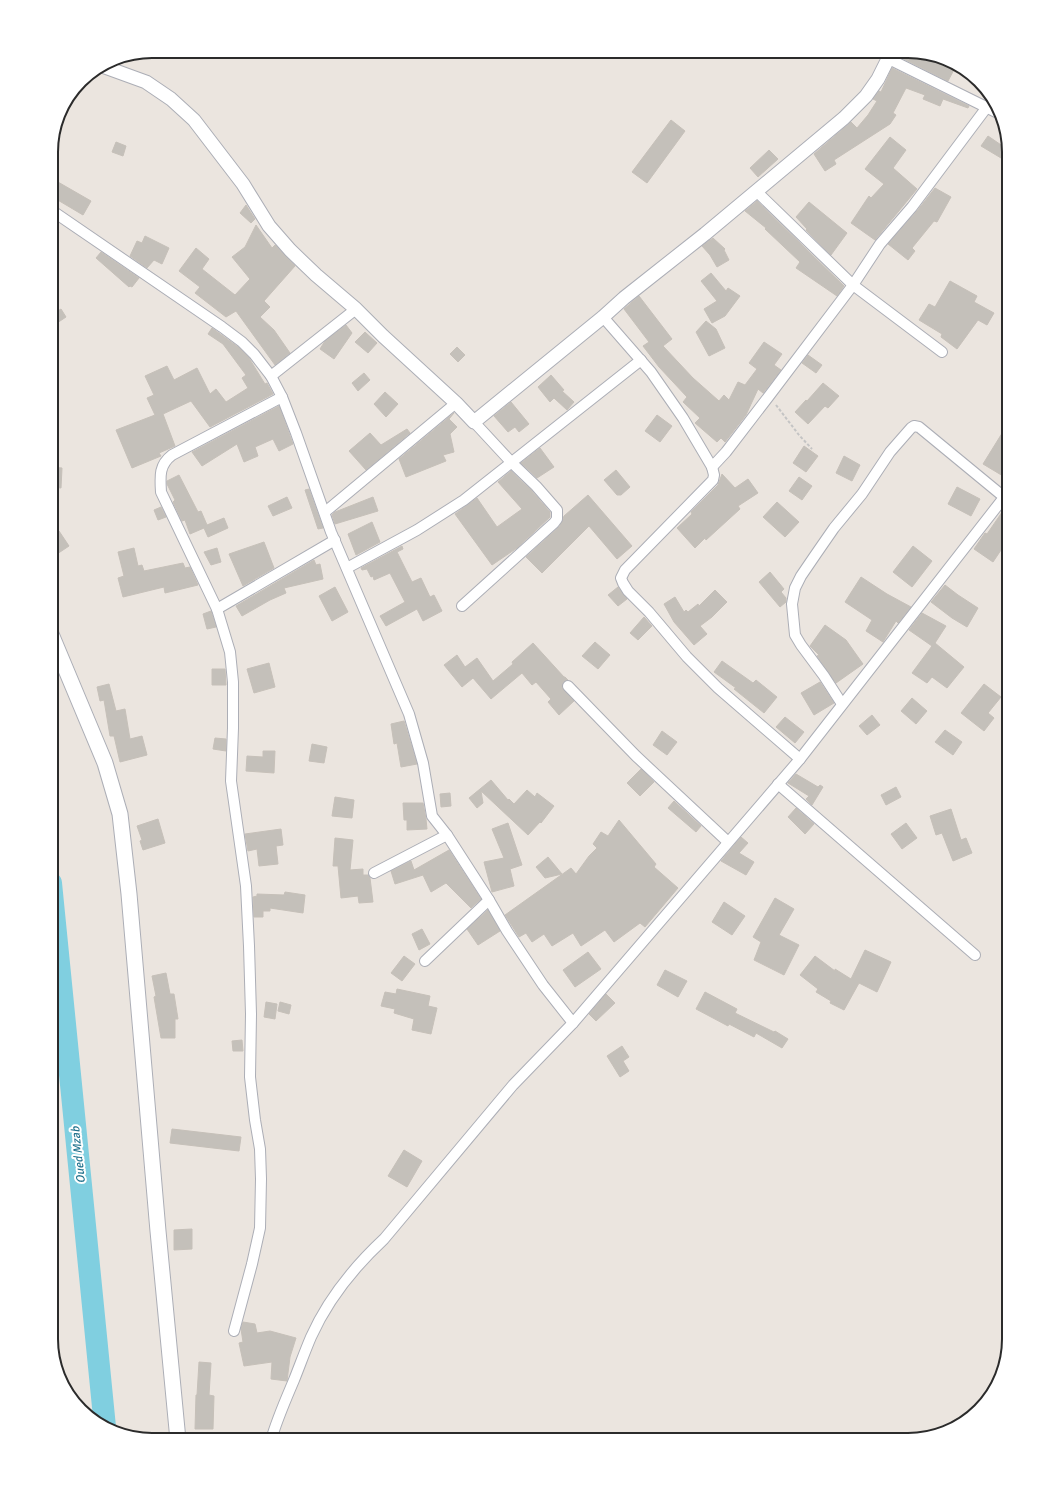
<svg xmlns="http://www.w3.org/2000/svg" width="1060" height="1491" font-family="Signika,sans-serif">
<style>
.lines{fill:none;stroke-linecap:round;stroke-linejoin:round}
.river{stroke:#80cfe0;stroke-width:22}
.building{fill:#c4c0ba;stroke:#c6c0b9}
.minor-casing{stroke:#acaeb6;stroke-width:12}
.tertiary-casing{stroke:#acaeb6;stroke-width:15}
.secondary-casing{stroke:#acaeb6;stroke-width:17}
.path{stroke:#c4c4c4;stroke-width:2;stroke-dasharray:3 2;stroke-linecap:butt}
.minor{stroke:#fff;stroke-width:10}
.tertiary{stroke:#fff;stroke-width:13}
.secondary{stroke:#fff;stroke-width:15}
.labels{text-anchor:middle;stroke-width:4;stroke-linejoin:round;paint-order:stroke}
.water-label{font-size:12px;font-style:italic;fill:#1f718c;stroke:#fff}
.rim{fill:none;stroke:#2b2b2b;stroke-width:2}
</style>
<rect width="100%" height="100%" fill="#ebe5df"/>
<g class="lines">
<path class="river" d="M51,883L105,1427"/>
</g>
<g class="building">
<path d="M901,51H914L957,64L948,81L900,57Z"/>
<path d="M892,68L969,106L968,108L943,99L940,106L923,99L925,95L906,88L893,113L896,115L890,124L834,160L836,164L825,171L814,154L851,122L857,128L868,115L877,101L873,99L879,91L881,92Z"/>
<path d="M671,120L685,131L647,183L632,172Z"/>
<path d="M988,136L1007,149L1001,158L981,146Z"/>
<path d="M890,137L906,150L893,168L917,189L875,240L851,223L869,196L871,198L884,184L865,169Z"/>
<path d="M116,142L126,146L123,156L112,152Z"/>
<path d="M769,150L778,159L758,177L750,168Z"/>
<path d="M51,178L91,201L83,215L51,196Z"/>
<path d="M935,188L951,197L937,222L934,221L912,248L915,251L908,260L888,244L917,211Z"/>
<path d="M757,201L844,286L837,296L796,268L800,262L765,229L766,228L745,211Z"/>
<path d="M809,202L847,233L831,255L806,230L807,229L796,217Z"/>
<path d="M246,205L255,219L251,223L240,213Z"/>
<path d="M256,225L272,248L275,245L295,266L264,301L270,307L260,317L274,330L290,353L275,365L236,311L226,317L195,293L200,287L179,271L196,248L209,259L202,269L235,295L250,279L232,257L245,247Z"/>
<path d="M145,236L169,248L162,264L154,260L147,268L130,256L137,241L142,243Z"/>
<path d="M713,238L725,249L724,250L729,260L717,267L710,255L702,246Z"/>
<path d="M101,252L139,278L132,287L130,286L129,287L96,258Z"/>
<path d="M711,273L726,291L728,288L740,296L725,316L712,323L704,309L717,301L701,281Z"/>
<path d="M950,281L977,296L974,302L994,313L987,325L978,320L957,349L941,337L942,334L919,320L929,304L935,307Z"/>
<path d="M639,296L672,339L663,346L693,378L719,401L724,395L729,400L738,382L745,385L757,369L749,363L764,342L782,354L774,365L781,370L763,393L758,389L746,415L725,442L721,438L717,442L695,423L700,418L683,402L687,397L659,367L643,346L649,342L624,309Z"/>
<path d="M61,309L66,317L51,327V315Z"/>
<path d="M706,321L716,329L725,348L709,356L696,332Z"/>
<path d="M346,325L352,333L334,359L320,349L325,341Z"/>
<path d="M212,328L238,347L249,358L265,384L267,383L273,394L210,427L191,401L163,414L175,446L159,453L161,456L132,468L116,430L155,415L147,398L154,395L145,376L167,366L174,380L197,368L210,394L216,389L226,402L248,388L242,378L246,375L223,344L208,334Z"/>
<path d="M365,332L377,343L368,353L355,342Z"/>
<path d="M457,347L465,355L458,362L450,354Z"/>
<path d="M808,355L822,365L816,373L802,363Z"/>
<path d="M364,373L370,380L358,391L352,383Z"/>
<path d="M551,375L564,390L562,391L574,402L567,410L554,398L550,402L538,387Z"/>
<path d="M823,383L839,396L828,408L825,406L808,424L795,412L806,400L807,401Z"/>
<path d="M385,392L398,404L386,417L374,404Z"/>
<path d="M511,402L529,424L519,432L515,427L508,432L494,416Z"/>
<path d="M279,406L293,444L279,451L273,439L255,447L258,456L244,462L237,444L202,466L192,452Z"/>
<path d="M454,413L449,419L457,427L450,434L454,452L443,455L446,461L406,477L399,459Z"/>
<path d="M657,415L672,426L660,442L645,431Z"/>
<path d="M1009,422V466L1003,476L983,464Z"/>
<path d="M407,429L410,433L366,470L349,451L370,433L381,445Z"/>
<path d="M804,446L818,456L806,472L793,463Z"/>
<path d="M540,448L554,467L537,478L521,463Z"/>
<path d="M844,456L860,465L852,481L836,473Z"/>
<path d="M51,467L62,468L61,488L51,487Z"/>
<path d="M616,470L630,487L621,495H617L604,480Z"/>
<path d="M511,471L531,490L550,512V517L517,548L492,565L455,514L477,498L497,527L522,509L498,482Z"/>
<path d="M722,474L735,488L748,479L758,493L738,506L740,509L706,540L705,538L695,548L677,528L692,514L691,512L718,485Z"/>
<path d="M179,475L198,512L201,511L207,525L224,518L228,528L208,537L204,528L190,534L185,520L182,521L173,502L175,500L167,484V481Z"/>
<path d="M799,477L812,486L802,500L789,491Z"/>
<path d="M957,487L980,499L971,516L948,504Z"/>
<path d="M309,489L323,528L318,529L305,490Z"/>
<path d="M588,495L632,546L617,559L589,526L542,573L526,557L559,527L562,522L564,516Z"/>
<path d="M287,497L292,508L273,516L268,506Z"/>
<path d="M373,497L378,511L335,524L332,515L335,512Z"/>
<path d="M777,502L799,522L785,537L763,517Z"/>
<path d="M1009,502V538L993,562L974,549L985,533L987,534Z"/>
<path d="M161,507L166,517L158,520L154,510Z"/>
<path d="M372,522L380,542L356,555L348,534Z"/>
<path d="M59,531L69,546L51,558V536Z"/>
<path d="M264,542L274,568L243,586L229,554Z"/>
<path d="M402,546L403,549L397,552L412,582L421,578L430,597L434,595L442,611L423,621L417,609L386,626L380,616L405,602L390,573L374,580L373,576L371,577L367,569L362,570L361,568Z"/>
<path d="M913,546L932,561L912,587L893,572Z"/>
<path d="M134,548L138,566L142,565L144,571L183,563L185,568L190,567L198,585L165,593L164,587L123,597L118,578L124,576L118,552Z"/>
<path d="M217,548L221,562L211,565L204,552Z"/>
<path d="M314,560L316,565L320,564L323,579L284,588L286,593L270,600L242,616L236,606Z"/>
<path d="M770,572L784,589L781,592L786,598V602L780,607L759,582Z"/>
<path d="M861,577L887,594L911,607L898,623L896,621L883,642L866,631L872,620L845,602Z"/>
<path d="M945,585L958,595L978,608L967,627L952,618L931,602Z"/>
<path d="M335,587L348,612L332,621L319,596Z"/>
<path d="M618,587L627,599L618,606L608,595Z"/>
<path d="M715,590L727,602L712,617L700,626L707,634L694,645L674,622L664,604L675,597L684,612L686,610L688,612L698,604L699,606Z"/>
<path d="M211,611L216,627L207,629L203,614Z"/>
<path d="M922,613L946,626L935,643L964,667L947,688L932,677L927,683L912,673L932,646L909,630Z"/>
<path d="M644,617L652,626L638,640L630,633Z"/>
<path d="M825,625L846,640L863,664L836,683L817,656L819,655L810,646Z"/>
<path d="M595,642L610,655L598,669L582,656Z"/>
<path d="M533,643L564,677H565L568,680L563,682L562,688L574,701L559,715L548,702L551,699L536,682L532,685L522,673L491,699L473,678L462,687L444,665L457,655L465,667L477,658L493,681L513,664L512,662Z"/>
<path d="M722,661L753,683L756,680L777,697L764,713L734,689L736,688L714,672Z"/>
<path d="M269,663L275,687L254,693L247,669Z"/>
<path d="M212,669H225L226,685H212Z"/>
<path d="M820,682L834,703L814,715L801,693Z"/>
<path d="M109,684L116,711L125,709L130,739L142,736L147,755L120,762L114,736H110L104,700L100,701L97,687Z"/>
<path d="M984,684L1001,697L988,713L994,718L984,731L961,713Z"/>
<path d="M912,698L927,711L916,724L901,711Z"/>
<path d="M872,715L880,725L867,735L859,726Z"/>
<path d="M785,717L804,732L795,743L776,727Z"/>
<path d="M404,721L417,764L401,767L397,743L394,744L391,724Z"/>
<path d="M945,730L962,742L953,755L935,742Z"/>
<path d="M662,731L677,742L667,755L653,745Z"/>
<path d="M215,738L226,739V751L213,749Z"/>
<path d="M312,744L327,747L324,763L309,761Z"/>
<path d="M263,751H275L274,773L246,771L247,756L263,757Z"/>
<path d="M641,769L654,782L640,796L627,783Z"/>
<path d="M796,774L818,787L820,785L823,787L812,805L806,799L809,796L788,783Z"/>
<path d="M491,780L508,800L509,799L514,804L527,790L535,797L537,793L554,806L541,823L540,822L528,835L481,791L483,803L477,808L469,798Z"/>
<path d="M896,787L901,797L886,805L881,795Z"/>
<path d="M450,793L451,806L441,807L440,794Z"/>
<path d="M335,797L354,800L352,818L332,816Z"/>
<path d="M674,801L701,826L696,832L668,808Z"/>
<path d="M403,803H423L426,819L427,829L407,830V820H404Z"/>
<path d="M796,808L814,824L805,834L788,817Z"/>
<path d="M951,809L961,840L966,838L972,853L953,861L942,833L936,835L930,816Z"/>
<path d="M158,819L165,843L143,850L140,841L142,840L137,826Z"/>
<path d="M619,820L656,864L654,867L678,888L645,927L640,923L614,942L605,930L581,946L573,933L552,946L544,934L532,942L526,933L519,937L505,915L571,868L576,874L589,856L597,848L593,844L601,832L608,836Z"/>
<path d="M508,823L522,865L510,869L514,886L492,892L484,862L504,858L492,829Z"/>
<path d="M906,823L917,838L902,849L891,834Z"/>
<path d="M281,829L283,845L276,846L278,864L259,866L257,849L248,851L245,834Z"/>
<path d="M741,837L748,843L739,853L754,862L746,875L721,861Z"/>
<path d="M335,838L353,840L350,870L363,869V875H368L370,878L373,902L359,903L358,896L341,898L338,866H333Z"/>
<path d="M449,850L481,899L471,908L446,883L431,892L423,875L395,884L391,871L411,861L414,870Z"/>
<path d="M548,857L562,874L545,878L536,867Z"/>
<path d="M285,892L305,895L303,913L270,908V911H263V917H254L253,897L257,896V894L284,895Z"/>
<path d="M775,898L794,909L779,935L799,945L784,975L754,960L761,942L753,937Z"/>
<path d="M724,902L745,916L732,935L712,922Z"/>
<path d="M488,910L500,931L478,945L467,929Z"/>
<path d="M422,929L430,944L419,950L412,934Z"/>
<path d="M865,950L891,962L877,992L859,983L844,1010L830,1003L831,1001L816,992L818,989L800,975L815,956L835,971V969L851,979Z"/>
<path d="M588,952L601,969L575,987L563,970Z"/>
<path d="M404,956L415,964L402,981L391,973Z"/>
<path d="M665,970L687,981L678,997L657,985Z"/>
<path d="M166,973L170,994H174L178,1019H175V1038H161L154,997L156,996L152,976Z"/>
<path d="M397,989L430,996L428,1006L437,1008L431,1034L412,1030L414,1019L394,1013L395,1009L381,1006L385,992L396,994Z"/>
<path d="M705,992L737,1009L735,1013L774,1032L775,1031L788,1039L782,1048L756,1033L754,1037L729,1024L728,1026L696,1009Z"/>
<path d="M606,994L615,1003L596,1021L589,1014Z"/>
<path d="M266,1002L277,1004L275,1019L264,1017Z"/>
<path d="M280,1002L291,1005L289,1014L278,1011Z"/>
<path d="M242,1040L243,1051H233L232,1041Z"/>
<path d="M622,1046L629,1057L623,1061L629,1071L620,1077L607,1056Z"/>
<path d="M172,1129L241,1137L239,1151L170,1143Z"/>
<path d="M404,1150L422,1161L407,1187L388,1176Z"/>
<path d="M192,1229V1249L174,1250V1230Z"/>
<path d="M243,1322L255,1324L257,1333L270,1331L296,1338L290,1357L287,1381L271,1379L272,1362L244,1366L239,1343L243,1342L241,1329Z"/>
<path d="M199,1362L211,1363L209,1395L214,1396L213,1429H195L196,1395H197Z"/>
</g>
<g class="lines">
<g class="minor-casing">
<g id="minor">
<path d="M889,59L998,113"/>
<path d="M756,191L853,285L942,352"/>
<path d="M51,210L222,327L242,342L254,354L271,376L282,397L296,433L331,532L409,714L423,763L432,816L447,835L489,900L507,931L543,985L573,1023"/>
<path d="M603,317L651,372L683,418L712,467L714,475L713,480L625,570L621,578L623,583L628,591L649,612L687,657L718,688L800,759"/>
<path d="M271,376L356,309"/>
<path d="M712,467L726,452L769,396L853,285L880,244L912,207L987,107"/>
<path d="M325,512L456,403"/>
<path d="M347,568L417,530L464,500L641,360"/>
<path d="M462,606L554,523L557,519V510L536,486L512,463L474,422"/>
<path d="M217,609L335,540"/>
<path d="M568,686L636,756L728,842"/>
<path d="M842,704L824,676L801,645L795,635L792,604L795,588L801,576L816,554L834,528L862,494L890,452L911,428L914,426L919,427L1004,497"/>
<path d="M778,784L975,955"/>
<path d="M374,873L447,835"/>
<path d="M425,961L489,900"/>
<path d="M234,1331L252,1264L260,1228L261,1179L260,1149L255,1120L250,1077L251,1014L249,946L246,886L231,781L233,728V682L230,652L217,609L161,492C160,476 159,465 172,455L282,397"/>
<path d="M271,1440C277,1419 286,1399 294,1380C300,1365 305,1351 311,1337C328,1299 354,1267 384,1239L513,1085L573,1023L800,759L1009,491"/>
</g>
</g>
<g class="tertiary-casing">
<path id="tertiary" d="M102,66L146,82L171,99L194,120L243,184L269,226L290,250L316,275L356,309L383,336L456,403L474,422L603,317L624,298L705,234L844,118L866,96L878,79L892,51"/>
</g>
<g class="secondary-casing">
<path id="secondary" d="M51,634L105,763L120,814L129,894L158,1231L178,1440"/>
</g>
<path class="path" d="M776,405L799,435L812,449"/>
<use href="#minor" class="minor"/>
<use href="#tertiary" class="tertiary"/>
<use href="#secondary" class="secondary"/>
</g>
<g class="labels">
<g class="water-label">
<text transform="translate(78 1155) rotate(-96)" y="4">Oued Mzab</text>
</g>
</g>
<path d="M0 0H1060V1491H0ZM152 58H908A94 94 0 0 1 1002 152V1339A94 94 0 0 1 908 1433H152A94 94 0 0 1 58 1339V152A94 94 0 0 1 152 58Z" fill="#fff" fill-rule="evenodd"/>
<path class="rim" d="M152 58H908A94 94 0 0 1 1002 152V1339A94 94 0 0 1 908 1433H152A94 94 0 0 1 58 1339V152A94 94 0 0 1 152 58Z"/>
</svg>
